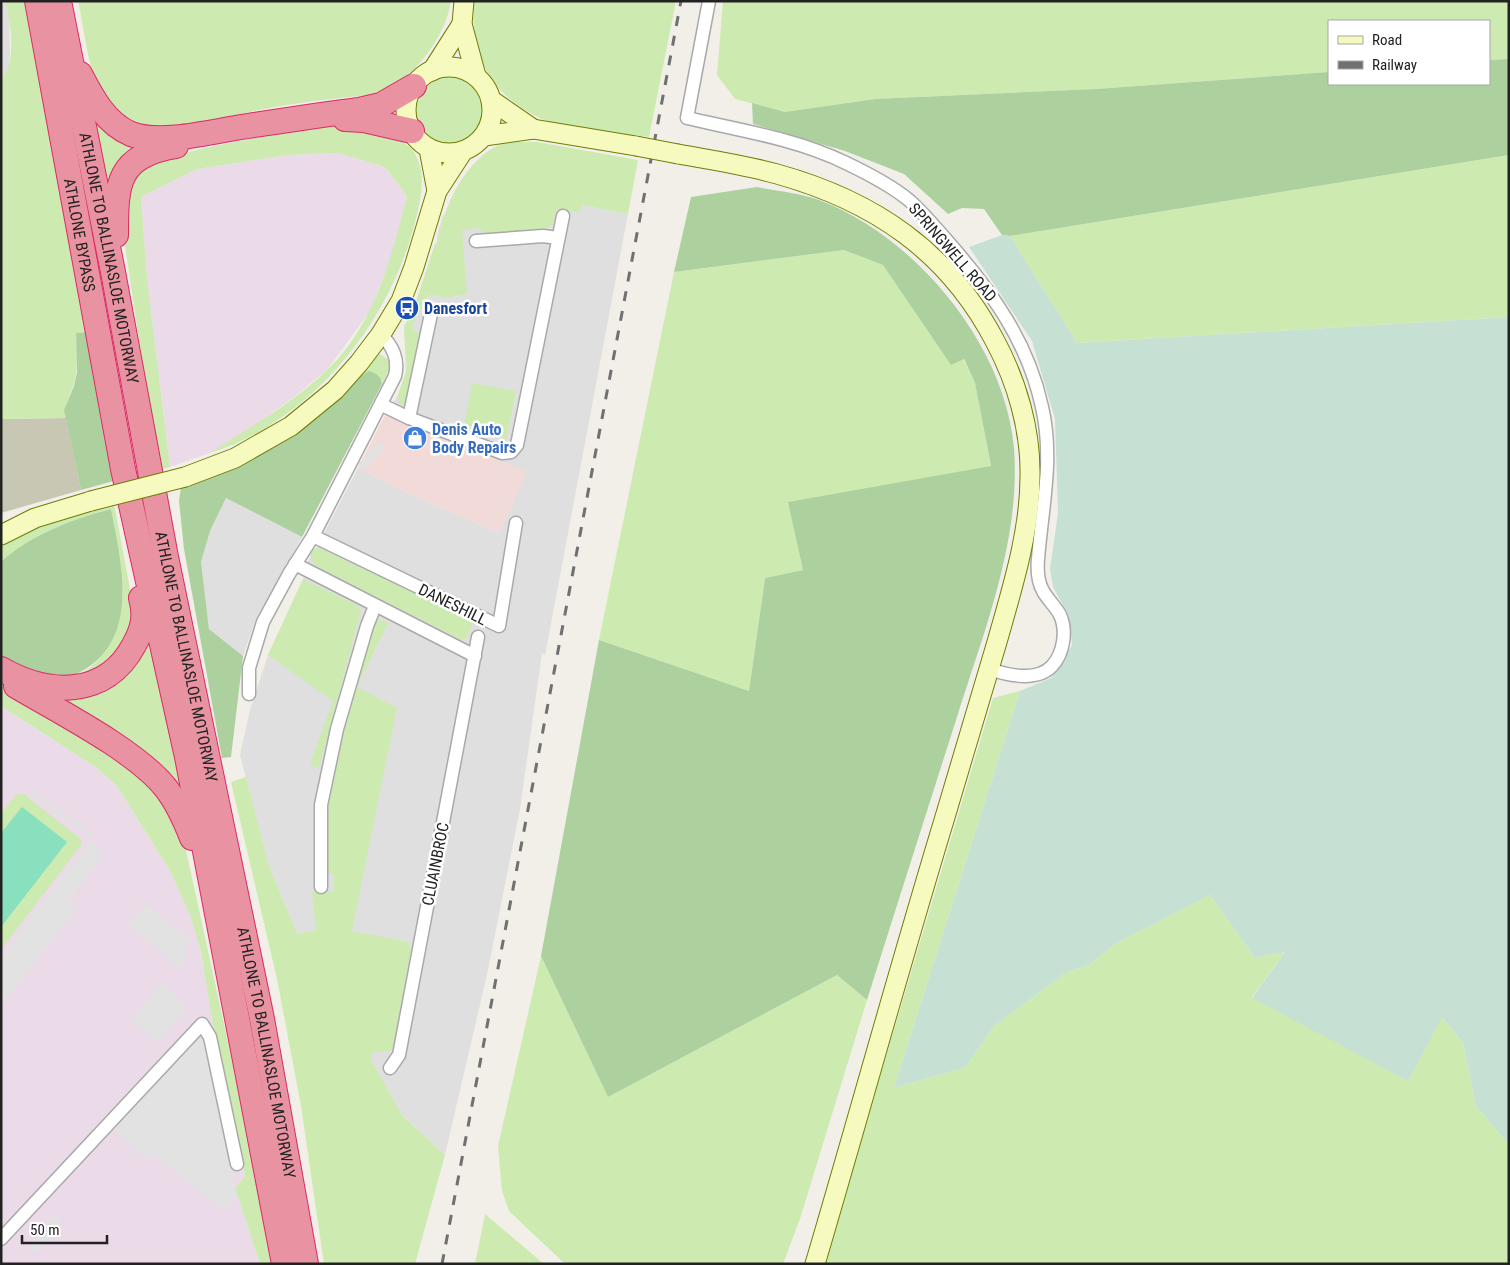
<svg xmlns="http://www.w3.org/2000/svg" width="1510" height="1265" font-family="'Roboto Condensed',sans-serif">
<style>
.residential{fill:#e0dfdf}
.commercial{fill:#f2dad9}
.industrial{fill:#ebdbe8}
.construction{fill:#c7c7b4}
.grass{fill:#cdebb0}
.forest{fill:#add19e}
.wetland{fill:#c6e0d4}
.pitch{fill:#88e0be}
.parking{fill:#e2e2e2}
.lines{fill:none;stroke-linecap:round;stroke-linejoin:round}
.street-casing{stroke:#a9a9a9;stroke-width:15}
.secondary-casing{stroke:#707d05;stroke-width:21}
.highway-casing{stroke:#dc2a67;stroke-width:26}
.street{stroke:#fff;stroke-width:12}
.secondary{stroke:#f7fabf;stroke-width:19}
.highway{stroke:#e892a2;stroke-width:24}
.rail{stroke:#707070;stroke-width:3;stroke-dasharray:10 10;stroke-linecap:butt}
.secondary-bridge-casing{stroke:#707d05;stroke-width:21;stroke-linecap:butt}
.secondary-bridge{stroke:#f7fabf;stroke-width:19}
.labels{text-anchor:middle;stroke-width:5;stroke-linejoin:round;paint-order:stroke}
.street-label{font-size:16px;fill:#222;stroke:#fff}
.transit-label{font-size:16px;font-weight:bold;fill:#164399;stroke:#fff;text-anchor:start}
.shop-label{font-size:16px;font-weight:bold;fill:#366cbe;stroke:#fff;text-anchor:start}
</style>
<rect width="100%" height="100%" fill="#f2efe9"/>
<g class="residential">
<path d="M1,1H5L9,16L10,53L8,71L1,80Z"/>
<path d="M577,204L628,214L547,645L545,655L542,653L520,809L488,970L445,1155L402,1115L297,935L269,866L240,755L250,710L268,655L303,579L311,552L317,547L358,468L397,488L499,533L526,472L385,415L397,397L406,375L404,327L415,305L435,244L437,243V235L443,215Z"/>
<path d="M226,498L302,537L255,621L243,656L209,629L201,562L210,531Z"/>
</g>
<path class="commercial" d="M385,415L527,472L499,533L397,488L358,468Z"/>
<g class="industrial">
<path d="M338,153L385,167L407,196L392,256L370,311L327,370L294,397L248,430L210,453L170,467L147,278L141,197L197,169L288,155Z"/>
<path d="M1,706L97,768L117,786L169,869L190,915L201,952L215,1038L245,1176L235,1188L260,1264H1Z"/>
</g>
<path class="construction" d="M66,418L81,490L1,513V419Z"/>
<g class="grass">
<path d="M5,1H25L89,332L76,333C76,346 78,360 76,373C75,389 63,402 66,418L1,419V80C17,61 11,24 5,1Z"/>
<path d="M78,1H451C446,34 419,72 389,88C375,96 356,96 341,98C305,102 270,107 236,115C210,121 180,132 154,131C148,130 119,119 115,115C89,89 86,36 78,1Z"/>
<path d="M474,1H676L649,137L636,135L635,139C605,134 570,132 542,119C490,95 470,56 474,1Z"/>
<path d="M723,1H1509V59L1489,60V21H1329V72L1096,89L875,99L785,112L735,99L717,75Z"/>
<circle cx="448" cy="109" r="37"/>
<path d="M88,108L154,146L106,193Z"/>
<path d="M342,123C361,129 403,135 414,152C428,174 420,203 414,226C388,325 310,422 210,453C250,427 293,403 327,370C375,324 391,258 407,196L385,167L338,153L288,155L197,169L141,197L147,278L170,467L159,470L119,207L127,182L153,162L200,149L319,125Z"/>
<path d="M505,142H537L638,160L628,214L582,205L580,212L556,210L553,224L548,228L489,234L482,232L480,228L462,230L467,294L442,298L437,295H428C423,308 415,316 412,328L420,334L421,338L405,403L400,405L397,397L407,369L404,327L415,305L435,244L437,243C445,204 464,159 505,142Z"/>
<path d="M1509,155V317L1077,343L1010,236Z"/>
<path d="M844,250L883,265L951,364L963,359L975,383L991,467L789,502L803,570L765,578L749,691L599,640L674,272Z"/>
<path d="M380,354L389,360L392,365L382,384L381,379L357,378L371,359Z"/>
<path d="M472,383L516,391L506,440L464,428Z"/>
<path d="M114,504L133,605L131,629L104,668L65,683C75,676 89,670 97,661C137,622 121,558 111,509C73,520 31,534 1,562V540L27,528Z"/>
<path d="M317,547L473,621L467,638L462,640L316,566L311,559V552Z"/>
<path d="M303,579L357,605L361,611L319,768L310,764L333,701L268,655Z"/>
<path d="M375,618L388,623L357,687L397,708L352,931L409,942L408,945L412,946L393,1046L390,1051L373,1052L371,1060L402,1115L445,1155L415,1264H324L301,1106L277,979L231,782L246,777L269,866L297,934L316,930L312,892L334,891V874L326,872L325,808L337,747Z"/>
<path d="M148,623L182,798L53,693L84,692Z"/>
<path d="M1,683L98,743L156,787L182,832L240,1097L271,1264H260L235,1188L245,1176L215,1038L201,952L190,915L169,869L117,786L97,768L1,706Z"/>
<path d="M1020,691L894,1088L966,1067L994,1026L1067,972L1089,965L1115,944L1210,895L1255,958L1285,952L1252,997L1408,1080L1441,1016L1463,1043L1476,1106L1509,1145V1264H824L993,698Z"/>
<path d="M17,794H24L82,840L81,845L1,950V813Z"/>
<path d="M541,956L608,1097L837,975L867,1000L800,1219L783,1264H565L509,1211L502,1191L498,1146Z"/>
<path d="M485,1214L544,1264H475Z"/>
</g>
<g class="forest">
<path d="M1509,59V155L1010,236L1002,235L984,209L962,208L948,214L904,174L845,151L753,124L752,103L785,112L875,99L1096,89L1329,72V84H1489V60Z"/>
<path d="M757,187C777,191 800,193 819,200C915,236 1005,344 1014,448C1021,540 984,631 957,717C927,811 897,905 867,1000L837,975L608,1097L541,956L599,640L749,691L765,578L803,570L788,502L991,466L975,383L964,359L951,365L883,265L844,250L674,272L691,197Z"/>
<path d="M89,332L114,481L81,490L64,410L74,386L77,372L76,333Z"/>
<path d="M369,371C377,374 381,376 382,384L302,537L226,498L210,531L201,562L209,629L243,656L231,757L222,758L184,549L179,501L181,487L295,433C323,415 343,386 369,371Z"/>
<path d="M111,509C121,560 140,634 87,668C75,676 58,681 44,678C30,676 14,666 1,661V562C30,535 73,519 111,509Z"/>
</g>
<path class="wetland" d="M1002,235L1010,236L1077,343L1509,317V1145L1476,1106L1463,1043L1442,1017L1408,1081L1252,998L1285,952L1255,958L1210,895L1115,944L1089,965L1067,972L994,1026L966,1067L894,1088L1020,691L1051,678L1072,645L1069,616L1053,587L1050,569L1058,513L1055,419L1032,341L969,247Z"/>
<path class="pitch" d="M22,807L67,842L1,927V833Z"/>
<g class="parking">
<path d="M380,442L386,448L364,470L358,464Z"/>
<path d="M30,787L93,835L91,838L28,790Z"/>
<path d="M91,840L103,856L69,902L77,909L1,1006V957Z"/>
<path d="M145,905L192,940L186,947L183,964L178,969L163,952L128,926Z"/>
<path d="M162,981L186,1009L158,1043L131,1020Z"/>
<path d="M199,1038L207,1044L232,1165L235,1198L224,1210L153,1155L147,1160L112,1129Z"/>
<path d="M55,1215L62,1220L37,1253L30,1248Z"/>
</g>
<g class="lines">
<g class="street-casing">
<g id="street">
<path d="M709,1L687,118C739,130 797,139 846,163C867,173 892,186 910,201C924,214 937,229 949,243C992,292 1028,342 1042,407C1054,458 1042,508 1038,559C1037,570 1038,582 1043,591C1048,600 1056,607 1060,615C1067,630 1064,653 1052,666C1037,682 1007,675 989,669"/>
<path d="M476,241L543,236L558,238"/>
<path d="M382,405L409,418L502,453L511,452L517,445L563,216"/>
<path d="M409,418L431,314"/>
<path d="M313,536L499,626L516,523"/>
<path d="M295,564L475,656"/>
<path d="M249,694V668L263,622L289,574L313,536L395,376C399,359 393,347 381,334"/>
<path d="M321,887V805L337,729L367,626L375,606"/>
<path d="M390,1068L399,1055L478,637"/>
<path d="M1,1239L202,1024L210,1037L237,1164"/>
</g>
</g>
<g class="secondary-casing">
<g id="secondary">
<path d="M464,1L462,24L476,76"/>
<circle cx="449" cy="110" r="43"/>
<path d="M432,71L462,24"/>
<path d="M491,100L533,129"/>
<path d="M484,136L533,129L636,146"/>
<path d="M429,149L437,191"/>
<path d="M678,154C711,160 745,165 777,174C874,201 948,251 995,341C1017,382 1031,430 1030,477C1030,532 1012,589 997,642C980,700 962,758 945,817C900,965 859,1115 815,1264"/>
<path d="M185,477L235,458L291,426L335,390L359,363L381,334L401,301L414,267L437,191L463,151"/>
<path d="M1,535L35,518L91,501"/>
</g>
</g>
<g class="highway-casing">
<g id="highway">
<path id="s1" d="M37,1L123,469L187,757L284,1264"/>
<path id="s2" d="M59,1L113,272L166,557L262,1019L306,1264"/>
<path d="M80,74C92,97 105,123 131,134C160,145 211,132 241,127C281,121 320,115 359,110L381,105L414,86"/>
<path d="M345,119L364,120L412,131"/>
<path d="M116,235C116,183 117,156 176,146"/>
<path d="M1,669C48,696 106,698 134,645C143,629 146,616 141,598"/>
<path d="M16,686C58,711 135,750 165,787C177,802 185,820 192,838"/>
</g>
</g>
<use href="#street" class="street"/>
<use href="#secondary" class="secondary"/>
<use href="#highway" class="highway"/>
<path class="rail" d="M442,1264L681,1"/>
<g class="secondary-bridge-casing">
<g id="secondary-bridge">
<path d="M636,146L678,154"/>
<path d="M91,501L185,477"/>
</g>
</g>
<use href="#secondary-bridge" class="secondary-bridge"/>
</g>
<defs>
<g id="bus-disc" transform="scale(1.25)"><circle r="9.5" fill="#1a4fb4" stroke="#fff"/><path d="M-5-6H5V4H4V6H2V4H-2V6H-4V4H-5ZM-3.5-4V0h7V-4ZM-3.5 1.2v1.5H-2V1.2ZM2 1.2v1.5H3.5V1.2Z" fill="#fff"/></g>
<g id="shop-disc" transform="scale(1.25)"><circle r="9.5" fill="#3f7fe0" stroke="#fff"/><path d="M-5-2.5h2.3a2.7 3.5 0 0 1 5.4 0H5L5.5 6h-11ZM-1.5-2.5h3a1.5 2.3 0 0 0-3 0Z" fill="#fff"/></g>
</defs>
<g fill-rule="evenodd">
<use href="#bus-disc" x="407" y="308"/>
<use href="#shop-disc" x="415" y="438"/>
</g>
<g class="labels">
<g class="street-label">
<text dy="6" stroke="none"><textPath href="#s1" startOffset="238">ATHLONE BYPASS</textPath></text>
<text transform="translate(953 252) rotate(49)" y="6">SPRINGWELL ROAD</text>
<text dy="6" stroke="none"><textPath href="#s2" startOffset="262">ATHLONE TO BALLINASLOE MOTORWAY</textPath></text>
<text transform="translate(453 604) rotate(26)" y="6">DANESHILL</text>
<text dy="6" stroke="none"><textPath href="#s2" startOffset="668">ATHLONE TO BALLINASLOE MOTORWAY</textPath></text>
<text transform="translate(435 864) rotate(-79)" y="6">CLUAINBROC</text>
<text dy="6" stroke="none"><textPath href="#s2" startOffset="1072">ATHLONE TO BALLINASLOE MOTORWAY</textPath></text>
</g>
<g class="transit-label">
<text x="424" y="314">Danesfort</text>
</g>
<g class="shop-label">
<text x="432" y="435">Denis Auto<tspan x="432" dy="18">Body Repairs</tspan></text>
</g>
</g>
<rect width="1510" height="1265" fill="none" stroke="#222222" stroke-width="5"/>
<rect x="1328" y="20" width="162" height="65" fill="#ffffff" stroke="#a7a7a7"/>
<rect x="1338" y="36" width="25" height="8" fill="#f7fabf" stroke="#a7a7a7"/>
<text x="1372" y="45" font-size="15" fill="#222222">Road</text>
<rect x="1338" y="61" width="25" height="8" fill="#707070" stroke="#a7a7a7"/>
<text x="1372" y="70" font-size="15" fill="#222222">Railway</text>
<path d="M22 1235v8h85v-8" fill="none" stroke="#222222" stroke-width="2.5"/>
<text x="30" y="1235" font-size="15" fill="#222222" stroke="#ffffff" stroke-width="4" paint-order="stroke">50 m</text>
</svg>
